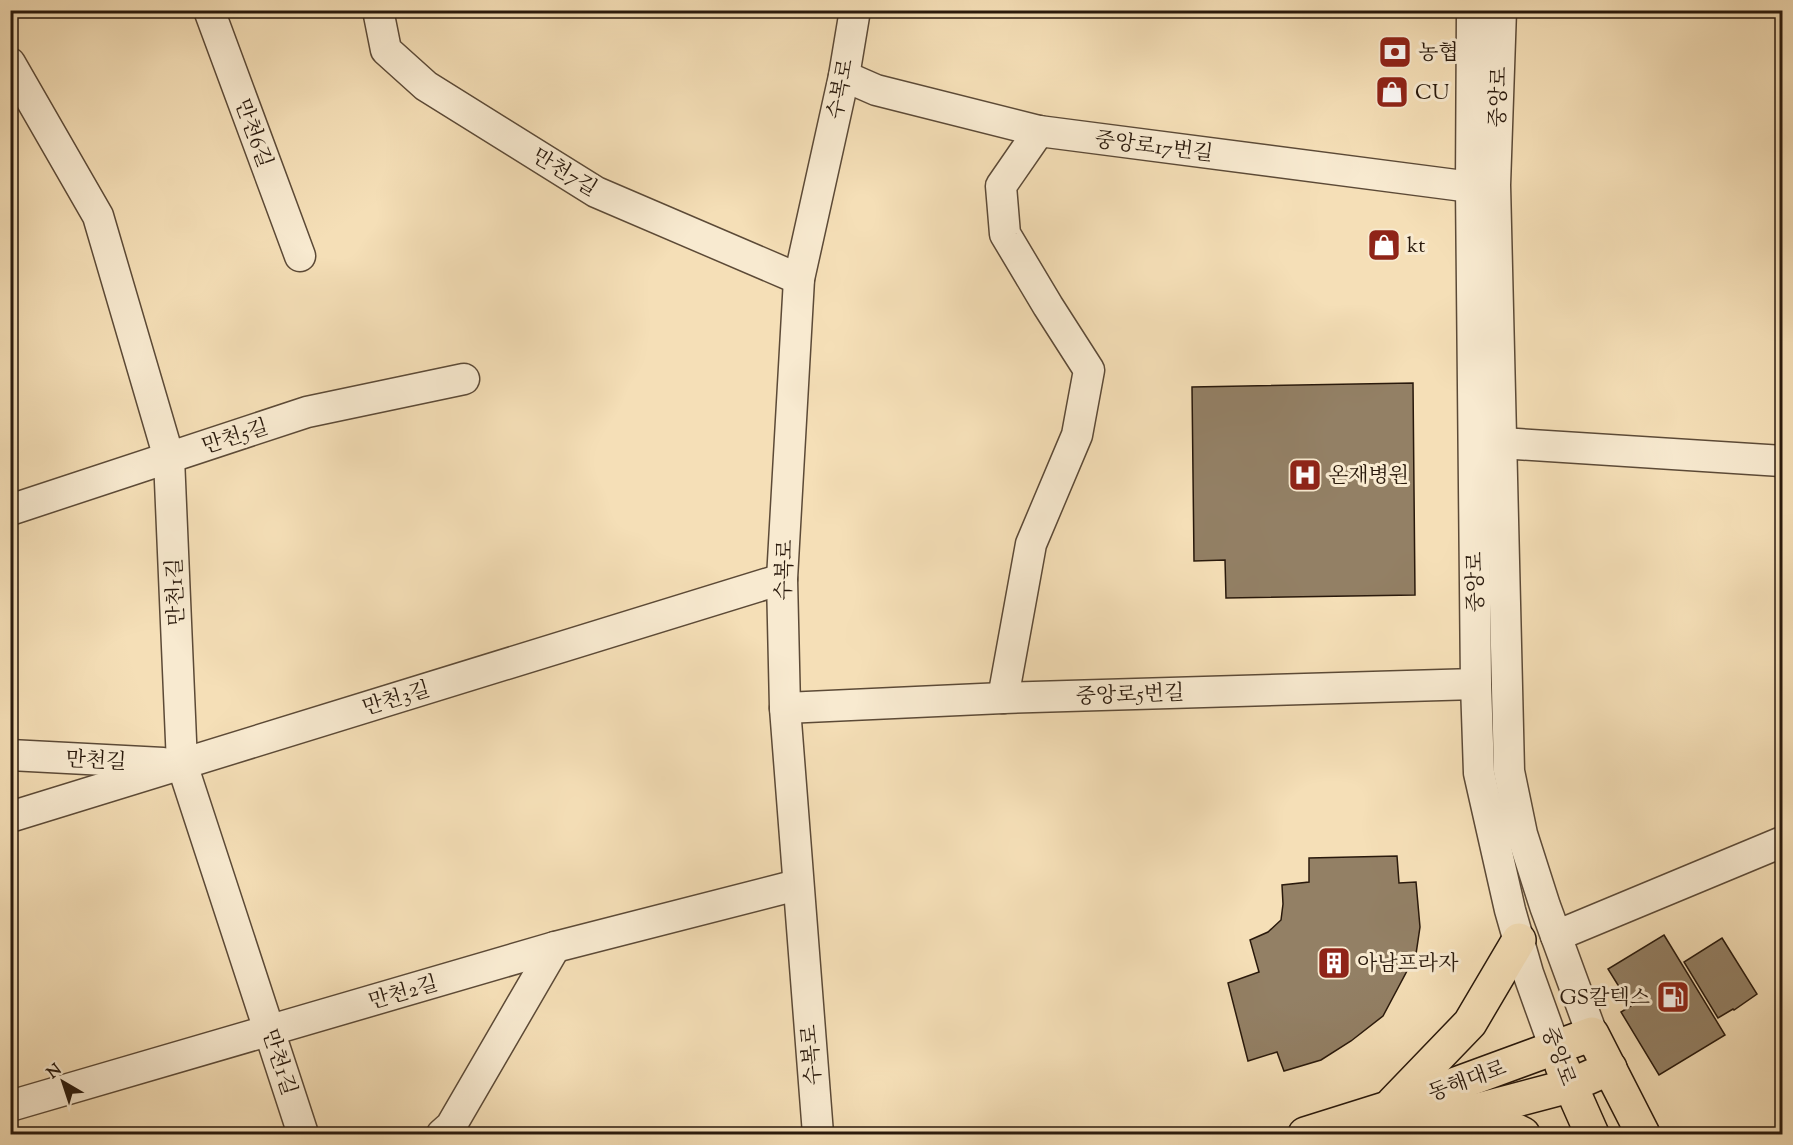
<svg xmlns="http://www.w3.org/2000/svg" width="1793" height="1145" font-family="'Sorts Mill Goudy','Noto Serif KR',serif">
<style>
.building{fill:#938065;stroke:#29190c;stroke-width:1.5}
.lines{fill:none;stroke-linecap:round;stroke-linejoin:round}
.minor-casing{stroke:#5c4a37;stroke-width:33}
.major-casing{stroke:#29190c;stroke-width:36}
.minor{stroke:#f8ead0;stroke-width:30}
.major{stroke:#f5dfb7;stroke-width:33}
.labels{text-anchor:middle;stroke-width:6;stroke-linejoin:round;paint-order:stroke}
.poi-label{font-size:21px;fill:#29190c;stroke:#f8ead0;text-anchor:start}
.street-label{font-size:21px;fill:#29190c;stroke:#f8ead0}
</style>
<rect width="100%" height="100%" fill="#f5dfb7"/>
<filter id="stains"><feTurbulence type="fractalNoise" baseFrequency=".00333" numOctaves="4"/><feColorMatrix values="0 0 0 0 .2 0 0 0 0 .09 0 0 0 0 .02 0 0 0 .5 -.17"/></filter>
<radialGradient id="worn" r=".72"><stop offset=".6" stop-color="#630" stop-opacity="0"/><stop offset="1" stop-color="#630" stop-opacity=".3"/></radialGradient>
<g class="building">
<path d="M1413,383L1415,595L1226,598L1225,560L1194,561L1192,387Z"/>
<path d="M1397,856L1399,883L1416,882L1420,927L1416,954L1383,1016L1351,1041L1321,1060L1284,1071L1277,1052L1248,1061L1228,983L1259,972L1250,940L1268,932L1281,920L1283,904L1282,885L1309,882V858Z"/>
<path d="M1664,935L1725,1035L1659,1075L1621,1012L1631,1006L1608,969Z"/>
<path d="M1722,938L1757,994L1734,1010L1733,1009L1718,1018L1684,962Z"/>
</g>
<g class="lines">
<g class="minor-casing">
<g id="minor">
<path d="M209,10L300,256"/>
<path d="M378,10L386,50L426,86L596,192L799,279"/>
<path d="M1472,10L1471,187L1476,684L1479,773L1510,910L1528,973L1555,1048"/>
<path d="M1501,10L1495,185L1509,771L1522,834L1545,906L1592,1034"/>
<path d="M10,63L98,216L169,458L182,764L303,1134"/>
<path d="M844,76L876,90L1039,131L1471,187"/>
<path d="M1501,443L1782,461"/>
<path d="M10,510L307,412L464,379"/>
<path d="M1003,698L1031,544L1077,435L1089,370L1048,306L1005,234L1001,186L1039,131"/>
<path d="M785,708L1003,698L1476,684"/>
<path d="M10,755L163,763"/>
<path d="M10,817L782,579"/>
<path d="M1556,936L1782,842"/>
<path d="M10,1106L555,947L797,885"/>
<path d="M442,1134L451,1126L555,947"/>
<path d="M818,1134L785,708L782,579L799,279L844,76L855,10"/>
</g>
</g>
<g class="major-casing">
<g id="major">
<path d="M1562,1066L1592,1134"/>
<path d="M1393,1103L1470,1023L1519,940"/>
<path d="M1444,1130L1517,1131L1523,1134"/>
<path d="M1305,1134L1407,1102L1592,1034L1643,1134"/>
<path d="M1388,1134L1569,1086L1610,1068"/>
</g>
</g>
<use href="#minor" class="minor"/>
<use href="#major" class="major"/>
</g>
<defs>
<g id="bank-square" transform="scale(1.725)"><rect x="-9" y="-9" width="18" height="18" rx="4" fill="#8f2418" stroke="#f8ead0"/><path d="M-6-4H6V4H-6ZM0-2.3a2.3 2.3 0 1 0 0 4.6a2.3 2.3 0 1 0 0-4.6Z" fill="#fff"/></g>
<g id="shop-square" transform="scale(1.725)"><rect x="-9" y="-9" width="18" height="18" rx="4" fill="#8f2418" stroke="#f8ead0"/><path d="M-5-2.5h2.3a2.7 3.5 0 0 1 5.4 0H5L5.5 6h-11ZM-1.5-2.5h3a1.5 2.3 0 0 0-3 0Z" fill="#fff"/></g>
<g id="hospital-square" transform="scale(1.725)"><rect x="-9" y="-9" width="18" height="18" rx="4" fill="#8f2418" stroke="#f8ead0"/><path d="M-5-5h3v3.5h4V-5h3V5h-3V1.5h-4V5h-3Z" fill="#fff"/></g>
<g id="building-square" transform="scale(1.725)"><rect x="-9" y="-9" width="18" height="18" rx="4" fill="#8f2418" stroke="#f8ead0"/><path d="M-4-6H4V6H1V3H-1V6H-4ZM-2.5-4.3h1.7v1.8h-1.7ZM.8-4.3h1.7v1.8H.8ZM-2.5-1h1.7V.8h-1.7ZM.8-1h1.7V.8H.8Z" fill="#fff"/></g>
<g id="fuel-square" transform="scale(1.725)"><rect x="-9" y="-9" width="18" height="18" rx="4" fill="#8f2418" stroke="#f8ead0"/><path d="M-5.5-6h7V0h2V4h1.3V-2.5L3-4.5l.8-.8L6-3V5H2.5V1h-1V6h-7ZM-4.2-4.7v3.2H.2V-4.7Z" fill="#fff"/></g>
</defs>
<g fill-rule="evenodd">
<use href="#bank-square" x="1395" y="52"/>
<use href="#shop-square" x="1392" y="92"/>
<use href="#shop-square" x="1384" y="245"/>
<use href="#hospital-square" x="1305" y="475"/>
<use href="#building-square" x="1334" y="963"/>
<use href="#fuel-square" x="1673" y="997"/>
</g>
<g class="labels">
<g class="poi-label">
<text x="1418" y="59">농협</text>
<text x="1415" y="99">CU</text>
<text x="1407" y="252">kt</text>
<text x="1328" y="482">온재병원</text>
<text x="1357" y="970">아남프라자</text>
<text x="1650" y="1004" text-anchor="end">GS칼텍스</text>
</g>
<g class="street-label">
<text transform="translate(840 89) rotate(-79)" y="7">수복로</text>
<text transform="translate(1498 97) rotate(-88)" y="7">중앙로</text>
<text transform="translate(254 133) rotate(70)" y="7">만천6길</text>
<text transform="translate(1154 146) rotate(7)" y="7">중앙로17번길</text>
<text transform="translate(565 172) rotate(31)" y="7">만천7길</text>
<text transform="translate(235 436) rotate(-18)" y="7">만천5길</text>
<text transform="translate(784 570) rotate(-88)" y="7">수복로</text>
<text transform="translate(1475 582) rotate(-91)" y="7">중앙로</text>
<text transform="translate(175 592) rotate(-92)" y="7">만천1길</text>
<text transform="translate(1130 694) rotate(-2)" y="7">중앙로5번길</text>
<text transform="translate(396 698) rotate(-17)" y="7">만천3길</text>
<text transform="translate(96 760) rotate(3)" y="7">만천길</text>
<text transform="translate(403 992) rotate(-16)" y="7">만천2길</text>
<text transform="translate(811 1055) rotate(-95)" y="7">수복로</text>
<text transform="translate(1559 1056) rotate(70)" y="7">중앙로</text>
<text transform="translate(280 1062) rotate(72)" y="7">만천1길</text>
<text transform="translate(1467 1080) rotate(-20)" y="7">동해대로</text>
</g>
</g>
<rect width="1793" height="1145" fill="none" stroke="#f5dfb7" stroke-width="36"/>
<rect x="12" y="12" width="1769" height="1121" fill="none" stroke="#29190c" stroke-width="3"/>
<rect x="18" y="18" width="1757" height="1109" fill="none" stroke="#29190c" stroke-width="1.5"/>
<g transform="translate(63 1082) rotate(321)" stroke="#f8ead0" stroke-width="4.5" paint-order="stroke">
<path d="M0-4.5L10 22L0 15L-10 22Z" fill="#29190c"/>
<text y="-9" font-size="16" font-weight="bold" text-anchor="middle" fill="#29190c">N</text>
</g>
<rect width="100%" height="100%" filter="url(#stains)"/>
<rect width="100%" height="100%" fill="url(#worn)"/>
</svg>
